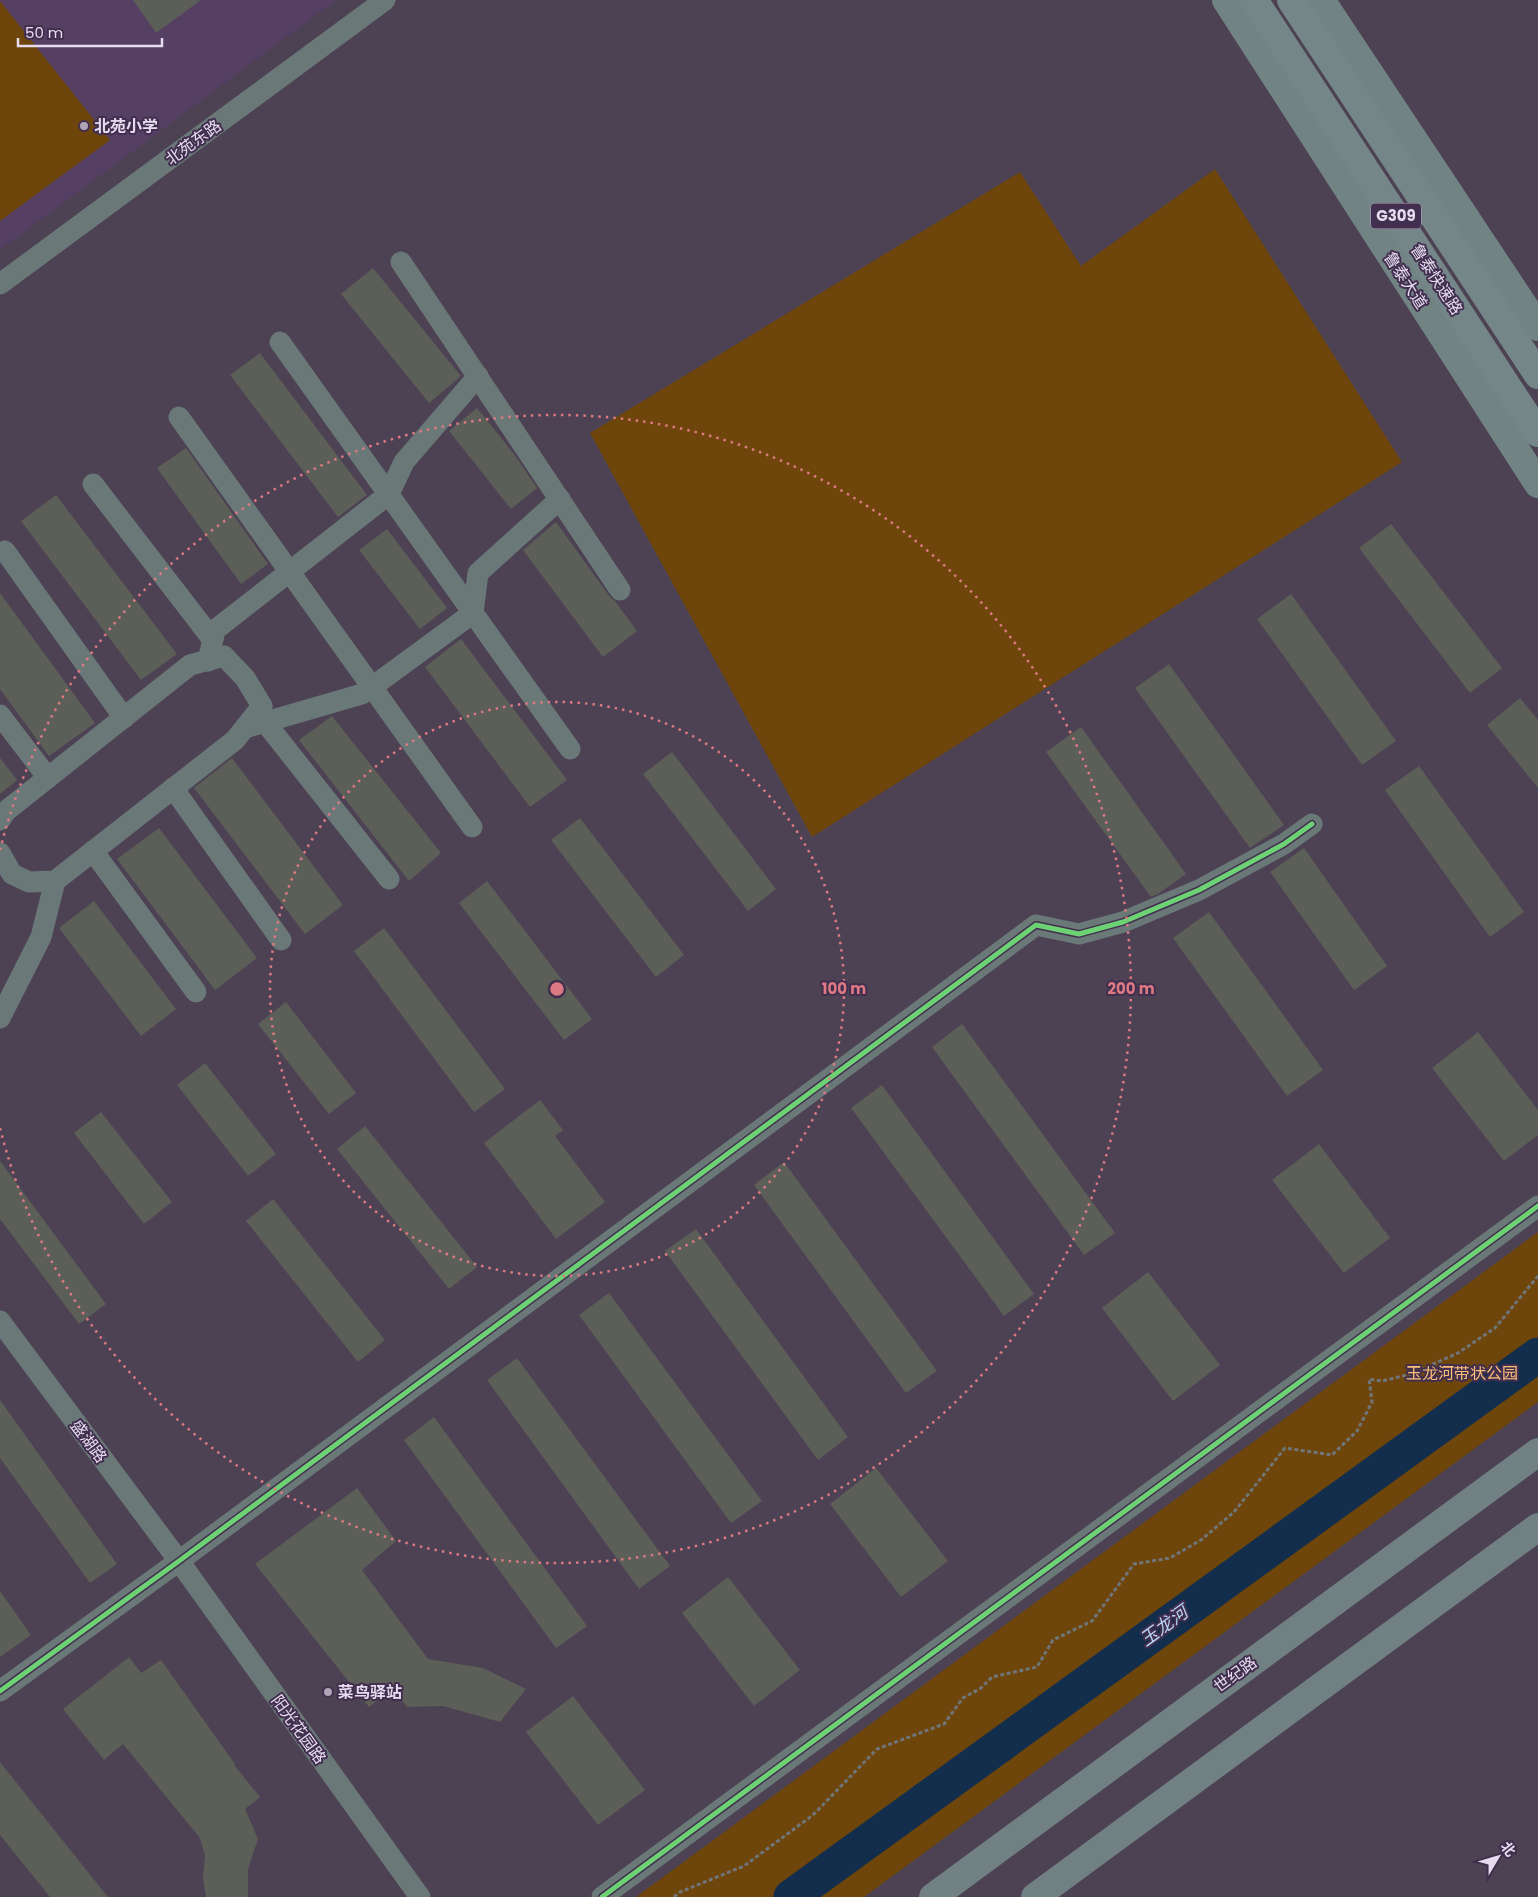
<svg xmlns="http://www.w3.org/2000/svg" width="1538" height="1897" font-family="Poppins,'Noto Sans SC',sans-serif">
<style>
.built{fill:#553f63}
.green{fill:#6e460b}
.lines{fill:none;stroke-linecap:round;stroke-linejoin:round}
.river{stroke:#122e4c;stroke-width:35}
.building{fill:#5c5e58}
.path{stroke:#70757a;stroke-width:3;stroke-dasharray:4 2.5;stroke-linecap:butt}
.street{stroke:#6b7878;stroke-width:21}
.secondary{stroke:#728383;stroke-width:28}
.primary{stroke:#718083;stroke-width:28}
.highway{stroke:#758689;stroke-width:28}
.cycleway-casing{stroke:#422f4f;stroke-width:8}
.cycleway{stroke:#6cd273;stroke-width:5}
.ring{fill:none;stroke:#dd7982;stroke-width:2.5;stroke-dasharray:2.5 5}
.poi-dot{fill:#b0a5b8;stroke:#422f4f;stroke-width:2}
.labels{text-anchor:middle;stroke-width:4;stroke-linejoin:round;paint-order:stroke}
.shield{fill:#422f4f;stroke:#b5a7bf;stroke-width:1}
.shield-label{font-size:15px;font-weight:bold;fill:#e6dbef}
.poi-label{font-size:16px;font-weight:bold;fill:#e6dbef;stroke:#422f4f;text-anchor:start}
.street-label{font-size:16px;fill:#e6dbef;stroke:#422f4f}
.park-label{font-size:16px;fill:#fcbf76;stroke:#422f4f}
.water-label{font-size:18px;font-style:italic;fill:#b5d4f5;stroke:#422f4f}
.centre{fill:#dd7982;stroke:#422f4f;stroke-width:2.5}
.ring-label{font-size:15px;text-anchor:middle;font-weight:bold;fill:#dd7982;stroke:#422f4f;stroke-width:4;stroke-linejoin:round;paint-order:stroke}
</style>
<rect width="100%" height="100%" fill="#4c4253"/>
<path class="built" d="M0,0H334L335,1L0,250Z"/>
<g class="green">
<path d="M0,1L110,140L0,221Z"/>
<path d="M1215,169L1402,462L812,837L590,433L1020,172L1081,266Z"/>
<path d="M1538,1232V1402L864,1897H636Z"/>
</g>
<g class="lines">
<path class="river" d="M791,1897L1538,1355"/>
</g>
<g class="building">
<path d="M133,0H201L156,33Z"/>
<path d="M373,268L461,376L429,403L341,294Z"/>
<path d="M260,353L367,495L338,517L230,375Z"/>
<path d="M477,408L514,454L537,488L511,509L449,431Z"/>
<path d="M186,448L268,564L241,584L157,468Z"/>
<path d="M56,495L177,654L141,680L21,521Z"/>
<path d="M556,522L610,597L615,601L637,631L603,657L523,550Z"/>
<path d="M1391,524L1502,668L1470,693L1359,548Z"/>
<path d="M387,529L447,608L420,629L359,550Z"/>
<path d="M0,593L95,723L49,756L0,689Z"/>
<path d="M1291,594L1396,741L1362,765L1257,619Z"/>
<path d="M461,639L567,780L530,807L425,667Z"/>
<path d="M1169,664L1284,825L1250,848L1135,688Z"/>
<path d="M1520,698L1538,720V788L1487,725Z"/>
<path d="M332,716L441,853L409,881L299,740Z"/>
<path d="M1081,727L1186,874L1158,894L1151,897L1046,752Z"/>
<path d="M672,752L776,889L748,911L643,774Z"/>
<path d="M0,758L17,780L0,794Z"/>
<path d="M232,758L343,905L305,934L194,788Z"/>
<path d="M1419,766L1524,912L1490,937L1385,790Z"/>
<path d="M580,818L684,955L656,977L551,840Z"/>
<path d="M159,828L257,958L215,990L117,859Z"/>
<path d="M1304,848L1387,966L1354,990L1270,872Z"/>
<path d="M487,881L592,1019L564,1040L459,903Z"/>
<path d="M94,901L176,1009L141,1036L59,928Z"/>
<path d="M1209,912L1323,1070L1287,1096L1173,938Z"/>
<path d="M384,928L505,1089L474,1112L354,951Z"/>
<path d="M286,1002L356,1093L329,1114L258,1024Z"/>
<path d="M962,1024L1115,1233L1084,1255L932,1047Z"/>
<path d="M1478,1032L1538,1110V1135L1504,1161L1432,1068Z"/>
<path d="M205,1063L276,1154L248,1176L177,1085Z"/>
<path d="M882,1085L1034,1294L1004,1316L851,1108Z"/>
<path d="M540,1100L563,1130L555,1136L605,1202L556,1239L484,1143Z"/>
<path d="M101,1112L172,1202L144,1224L74,1133Z"/>
<path d="M365,1126L477,1267L449,1289L337,1149Z"/>
<path d="M1319,1144L1390,1238L1344,1273L1272,1180Z"/>
<path d="M0,1161L106,1304L79,1324L0,1219Z"/>
<path d="M784,1162L937,1371L906,1393L754,1185Z"/>
<path d="M273,1199L385,1340L358,1362L246,1221Z"/>
<path d="M696,1229L848,1437L818,1460L665,1251Z"/>
<path d="M1148,1272L1220,1365L1173,1401L1102,1308Z"/>
<path d="M609,1293L762,1501L731,1523L579,1315Z"/>
<path d="M517,1358L670,1566L639,1589L487,1380Z"/>
<path d="M0,1400L117,1564L90,1583L0,1458Z"/>
<path d="M434,1417L587,1626L556,1648L404,1440Z"/>
<path d="M876,1468L948,1561L901,1597L830,1504Z"/>
<path d="M357,1488L396,1541L362,1570L428,1659L483,1668L526,1689L500,1722L443,1706L407,1707L392,1688L369,1707L255,1564Z"/>
<path d="M728,1577L800,1670L754,1706L682,1613Z"/>
<path d="M0,1591L31,1635L0,1657Z"/>
<path d="M129,1657L141,1673L161,1660L235,1764L234,1765L260,1797L245,1809L258,1839L248,1869V1897H206L203,1878L205,1856L200,1838L123,1744L104,1760L63,1709Z"/>
<path d="M573,1696L645,1790L598,1825L526,1732Z"/>
<path d="M0,1762L108,1897H50L0,1835Z"/>
</g>
<g class="lines">
<path class="path" d="M674,1897L680,1892L744,1866L813,1815L877,1749L944,1724L963,1698L981,1688L992,1677L1037,1667L1053,1640L1092,1621L1134,1564L1170,1558L1201,1540L1234,1512L1285,1448L1332,1455L1357,1431L1372,1402L1369,1379L1382,1381L1411,1374L1458,1353L1495,1328L1538,1276"/>
<g class="street">
<path d="M401,262L620,590"/>
<path d="M0,284L385,0"/>
<path d="M280,342L570,749"/>
<path d="M179,417L472,827"/>
<path d="M93,484L213,640"/>
<path d="M5,551L124,718"/>
<path d="M208,661L215,630L389,494L404,462L478,376"/>
<path d="M0,715L48,778"/>
<path d="M265,722L389,879"/>
<path d="M245,728L362,694L372,687L473,613L478,573L560,499"/>
<path d="M173,788L281,940"/>
<path d="M0,820L6,811L190,665L224,656L245,678L262,706L235,740L55,881L29,882L12,874L0,853"/>
<path d="M93,851L196,992"/>
<path d="M0,1018L41,937L55,881"/>
<path d="M0,1321L179,1561L420,1897"/>
<path d="M0,1691L179,1561L1036,925L1079,934L1123,922L1199,890L1284,844L1312,824"/>
<path d="M602,1897L1538,1206"/>
</g>
<g class="secondary">
<path d="M1226,0L1538,484"/>
<path d="M1321,0L1538,327"/>
</g>
<g class="primary">
<path d="M933,1897L1538,1452"/>
<path d="M1035,1897L1538,1527"/>
</g>
<g class="highway">
<path d="M1254,0L1538,433"/>
<path d="M1291,0L1538,375"/>
</g>
<g class="cycleway-casing">
<g id="cycleway">
<path d="M0,1691L179,1561L1036,925L1079,934L1123,922L1199,890L1284,844L1312,824"/>
<path d="M602,1897L1538,1206"/>
</g>
</g>
<use href="#cycleway" class="cycleway"/>
</g>
<g class="ring">
<circle cx="557" cy="989" r="287"/>
<path d="M0 850A574 574 0 1 1 0 1128"/>
</g>
<g class="poi-dot">
<circle cx="84" cy="126" r="5"/>
<circle cx="328" cy="1692" r="5"/>
</g>
<g class="labels">
<rect class="shield" x="1371" y="203.5" width="50" height="25" rx="4"/>
<g class="shield-label">
<text x="1396" y="221">G309</text>
</g>
<g class="poi-label">
<text x="94" y="132">北苑小学</text>
<text x="338" y="1698">菜鸟驿站</text>
</g>
<g class="street-label">
<text transform="translate(193 142) rotate(-36)" y="6">北苑东路</text>
<text transform="translate(1437 279) rotate(57)" y="6">鲁泰快速路</text>
<text transform="translate(1406 280) rotate(57)" y="6">鲁泰大道</text>
<text transform="translate(89 1441) rotate(53)" y="6">盛湖路</text>
<text transform="translate(1235 1674) rotate(-36)" y="6">世纪路</text>
<text transform="translate(299 1729) rotate(54)" y="6">阳光花园路</text>
</g>
<g class="park-label">
<text x="1462" y="1379">玉龙河带状公园</text>
</g>
<g class="water-label">
<text transform="translate(1164 1626) rotate(-36)" y="6">玉龙河</text>
</g>
</g>
<circle cx="557" cy="989" r="8" class="centre"/>
<g class="ring-label">
<text x="844" y="994">100 m</text>
<text x="1131" y="994">200 m</text>
</g>
<g transform="translate(1498 1857) rotate(52)" stroke="#422f4f" stroke-width="4" paint-order="stroke">
<path d="M0-4L9 19L0 12L-9 19Z" fill="#e6dbef"/>
<text y="-8" font-size="14" font-weight="bold" text-anchor="middle" fill="#e6dbef">北</text>
</g>
<path d="M18 38v8h144v-8" fill="none" stroke="#e6dbef" stroke-width="2.5"/>
<text x="25" y="38" font-size="15" fill="#e6dbef" stroke="#422f4f" stroke-width="4" paint-order="stroke">50 m</text>
</svg>
